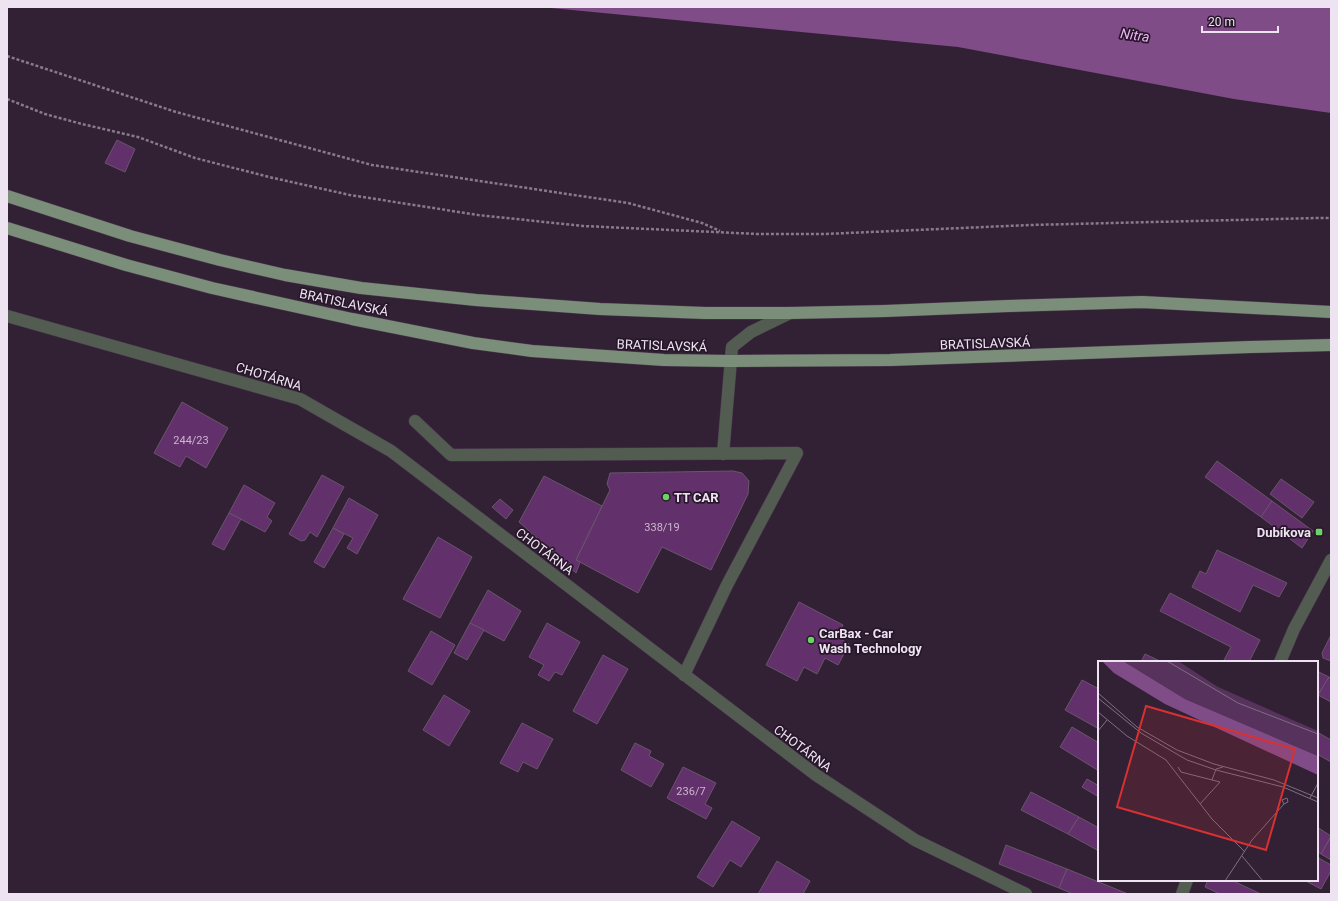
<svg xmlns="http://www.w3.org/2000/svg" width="1338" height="901" font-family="Roboto,sans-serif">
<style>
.water{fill:#804c88}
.building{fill:#62306a;stroke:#69556c}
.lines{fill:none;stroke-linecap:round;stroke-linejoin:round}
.minor-casing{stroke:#4c3c4f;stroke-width:13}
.major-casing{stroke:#4c3c4f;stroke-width:13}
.path{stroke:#887a8b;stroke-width:2.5;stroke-dasharray:3 2;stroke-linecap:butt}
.minor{stroke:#525c51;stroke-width:12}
.major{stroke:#7b8e79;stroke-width:12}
.poi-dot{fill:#6ad363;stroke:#28172b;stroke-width:1.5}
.labels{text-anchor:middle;stroke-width:3.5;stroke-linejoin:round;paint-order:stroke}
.number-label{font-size:11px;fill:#cbb6ce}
.street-label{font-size:13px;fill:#eee3f0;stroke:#28172b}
.poi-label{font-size:13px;font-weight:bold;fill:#eee3f0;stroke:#28172b;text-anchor:start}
.water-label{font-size:14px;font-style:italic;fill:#ecb2f6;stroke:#28172b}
.inset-road{fill:none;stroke:#7d6f80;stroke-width:1}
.view{fill:#d73132;fill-opacity:0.15;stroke:#d73132;stroke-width:2}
.inset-edge{fill:none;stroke:#eee3f0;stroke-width:2}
</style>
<rect width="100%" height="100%" fill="#322135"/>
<path class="water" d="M541,7H1331V113L1234,99L958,47Z"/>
<g class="building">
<path d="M117,140L135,149L125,172L105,163Z"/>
<path d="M182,402L228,428L206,468L186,456L180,467L154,453Z"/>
<path d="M1217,461L1272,501L1261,517L1205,477Z"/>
<path d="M733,471L742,473L749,481L748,494L711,570L662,547L638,593L576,560L610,490L607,484L610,473Z"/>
<path d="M322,475L344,487L317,537L310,532L305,540L301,541L289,534Z"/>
<path d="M544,476L602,506L576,560L580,562L576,573L519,522Z"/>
<path d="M1281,479L1314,502L1302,518L1270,494Z"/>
<path d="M244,485L275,503L267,517L272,521L265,532L229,513Z"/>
<path d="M349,498L378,515L357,554L347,548L353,538L333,528Z"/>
<path d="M500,499L513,510L506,519L492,507Z"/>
<path d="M1272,501L1313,531L1302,548L1261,517Z"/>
<path d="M229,513L241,519L224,550L212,544Z"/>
<path d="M333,528L344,534L324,568L314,562Z"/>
<path d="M438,537L472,557L440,618L403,599Z"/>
<path d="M1217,550L1287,583L1279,597L1253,585L1240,612L1192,587L1200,571L1206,574Z"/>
<path d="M488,590L521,611L504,641L470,623Z"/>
<path d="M1170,593L1260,640L1249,662H1223L1231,647L1160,611Z"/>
<path d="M799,602L843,625L837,637L849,644L838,665L825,658L817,674L804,667L797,681L766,665Z"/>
<path d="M470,623L484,630L467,660L454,653Z"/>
<path d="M547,623L580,642L562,675L555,672L549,681L538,675L544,665L529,657Z"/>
<path d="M431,631L455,645L432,685L408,671Z"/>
<path d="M1331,635V661L1323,658L1322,653Z"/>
<path d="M1145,654L1162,662H1141Z"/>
<path d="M603,655L628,669L597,724L573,711Z"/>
<path d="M1317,671L1329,677L1318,695L1317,694Z"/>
<path d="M1329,677L1331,679V702L1318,695Z"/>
<path d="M1082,680L1099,689V729L1065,710Z"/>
<path d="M444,695L470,711L449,746L423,730Z"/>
<path d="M522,723L553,739L537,769L523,762L518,772L500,763Z"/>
<path d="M1072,727L1099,743V771L1060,747Z"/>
<path d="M1317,732L1331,740V762L1317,754Z"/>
<path d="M635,743L651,751L649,756L664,764L651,787L621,770Z"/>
<path d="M683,767L716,783L705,804L712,808L706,819L667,798Z"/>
<path d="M1087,779L1099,786V797L1082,787Z"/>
<path d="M1031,792L1079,817L1068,834L1021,810Z"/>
<path d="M1079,817L1099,828V851L1068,834Z"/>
<path d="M732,821L760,838L741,867L730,860L713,887L697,877Z"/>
<path d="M1317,827L1331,836L1321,854L1317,851Z"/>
<path d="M1331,837V860L1321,854Z"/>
<path d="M1006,845L1067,869L1059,888L999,864Z"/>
<path d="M1317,857L1331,865V871L1321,889L1304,880H1317Z"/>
<path d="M777,861L810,881L803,894H758Z"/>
<path d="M1067,869L1128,894H1073L1059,888Z"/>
<path d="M1208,880H1231L1261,894H1220L1205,887Z"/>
</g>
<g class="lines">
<g class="minor-casing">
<g id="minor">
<path d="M7,316L300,399L391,451L816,775L915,840L1026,894"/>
<path d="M415,421L451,455L797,453L727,585L684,675"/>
<path d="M723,454L732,347L751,332L790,313"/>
<path d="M1280,662L1294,629L1331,560"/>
<path d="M1182,894L1187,880"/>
</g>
</g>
<g class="major-casing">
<g id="major">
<path d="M7,196L130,236L220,260L285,275L361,288L476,300L600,309L705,313H790L885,311L1008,306L1142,302L1331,312"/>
<path d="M7,228L126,265L212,288L352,319L473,343L532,351L664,360L730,361L890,360L1250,347L1331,345"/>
</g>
</g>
<g class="path">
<path d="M7,56L176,112L372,165L628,203L702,223L720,231"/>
<path d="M7,99L45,114L82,124L138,137L195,158L269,177L350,195L478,215L583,226L758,234H825L1030,225L1318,218H1331"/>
</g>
<use href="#minor" class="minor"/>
<use href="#major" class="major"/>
</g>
<g class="poi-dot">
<circle cx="666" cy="497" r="4"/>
<rect x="1315" y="528" width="8" height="8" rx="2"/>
<circle cx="811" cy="640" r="4"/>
</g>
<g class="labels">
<g class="number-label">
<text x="191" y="444">244/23</text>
<text x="662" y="531">338/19</text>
<text x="691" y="795">236/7</text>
</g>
<g class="street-label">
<text transform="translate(344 302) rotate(12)" y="5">BRATISLAVSKÁ</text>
<text transform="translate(985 343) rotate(-2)" y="5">BRATISLAVSKÁ</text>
<text transform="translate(662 345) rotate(2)" y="5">BRATISLAVSKÁ</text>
<text transform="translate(269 376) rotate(17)" y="5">CHOTÁRNA</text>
<text transform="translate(545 551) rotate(37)" y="5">CHOTÁRNA</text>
<text transform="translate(803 748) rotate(37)" y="5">CHOTÁRNA</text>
</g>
<g class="poi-label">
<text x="674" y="502">TT CAR</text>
<text x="1311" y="537" text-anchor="end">Dubíkova</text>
<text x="819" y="638">CarBax - Car<tspan x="819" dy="15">Wash Technology</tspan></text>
</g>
<g class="water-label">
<text transform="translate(1135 35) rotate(8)" y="5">Nitra</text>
</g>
</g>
<g transform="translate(1098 661)">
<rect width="220" height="220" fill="#322135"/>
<path d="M25,0H80L120,26L220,70V95L87,38Z" fill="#56325c"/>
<path d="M4,0H25L87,38L220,95V114L67,43L16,12Z" fill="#804c88"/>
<path class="inset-road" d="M69,0L140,42L220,73M0,32L39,66L79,89L116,103L176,119L220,137M0,37L43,72L89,99L118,109L185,126L220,141M0,51L29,75L68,99L114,158L146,190M0,70L9,59M80,106L83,111L122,121L102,143M114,119L118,108L125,106M212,137L220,122M144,195L165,220M127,220L154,179L186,143L190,141L189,137L184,139L186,143"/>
<path class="view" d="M48,45L197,88L168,189L19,146Z"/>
<rect width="220" height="220" class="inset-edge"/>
</g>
<rect width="1338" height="901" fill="none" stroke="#eee3f0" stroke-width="16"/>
<path d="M1202 26v6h76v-6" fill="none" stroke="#eee3f0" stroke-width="2"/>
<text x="1208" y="26" font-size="12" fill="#eee3f0" stroke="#28172b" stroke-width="3" paint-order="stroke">20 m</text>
</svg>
